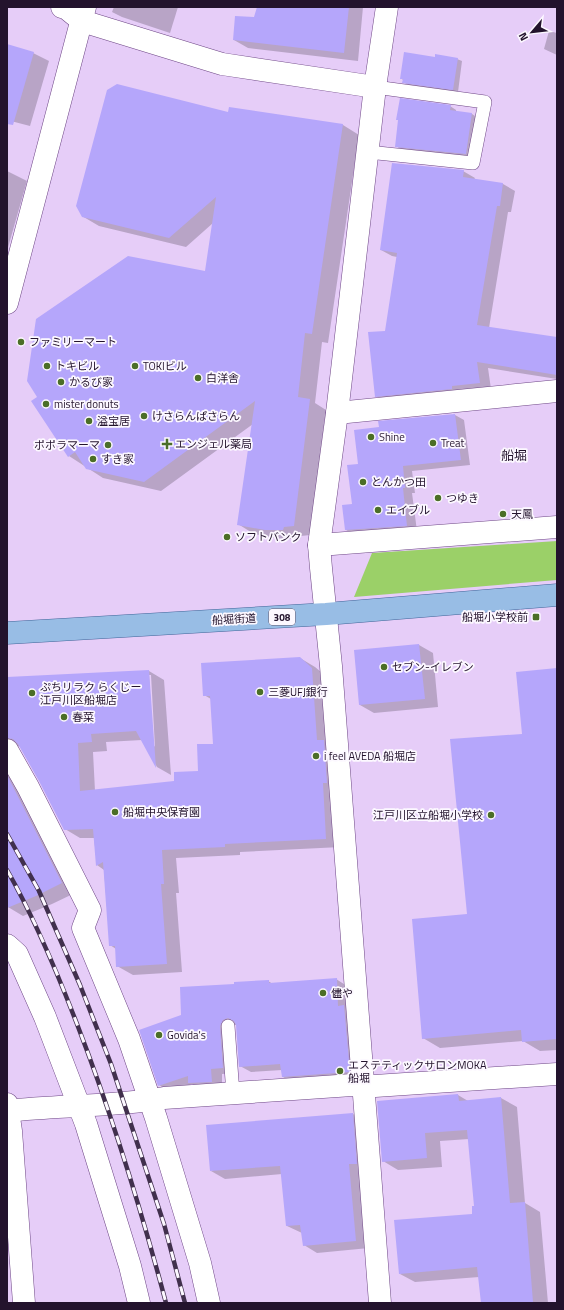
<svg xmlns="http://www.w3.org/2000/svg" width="564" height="1310" font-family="'Titillium Web','Noto Sans JP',sans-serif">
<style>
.green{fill:#9bd068}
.shadow{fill:#0003;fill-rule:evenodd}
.building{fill:#b5a6fb}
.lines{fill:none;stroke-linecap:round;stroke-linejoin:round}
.lane-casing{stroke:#6e4786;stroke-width:14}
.street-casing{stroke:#6e4786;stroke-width:23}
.primary-casing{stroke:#426599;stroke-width:23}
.lane{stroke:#fff;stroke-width:13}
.street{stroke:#fff;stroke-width:22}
.primary{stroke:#98bde5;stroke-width:22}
.rail-casing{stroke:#41304d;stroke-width:4.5}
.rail{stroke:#fcf8ff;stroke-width:3;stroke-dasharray:9;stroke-linecap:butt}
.poi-dot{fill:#4b6e27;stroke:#fcf8ff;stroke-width:1.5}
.labels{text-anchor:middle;stroke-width:3.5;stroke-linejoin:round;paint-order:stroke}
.shield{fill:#fcf8ff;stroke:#64586c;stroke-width:1}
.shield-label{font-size:10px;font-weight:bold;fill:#23132d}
.poi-label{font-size:11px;fill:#23132d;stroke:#fcf8ff;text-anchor:start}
.street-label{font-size:11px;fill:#23132d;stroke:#fcf8ff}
.quarter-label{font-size:13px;fill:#23132d;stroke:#fcf8ff}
</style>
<rect width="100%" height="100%" fill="#e6cdf8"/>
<path class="green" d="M557,541V580L354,597L372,553Z"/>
<g class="shadow">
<path d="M114,7H178L170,33L122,17L112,12Z"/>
<path d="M258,7H363L358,61L248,48L234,40L255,18Z"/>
<path d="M549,31L557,33V55L544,49Z"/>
<path d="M7,45L33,53L49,61L30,126L7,120Z"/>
<path d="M435,58L457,59L462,61L458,92L408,85L403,82V80L401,78Z"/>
<path d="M450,106L456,110V112L472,114L478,118L472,157L402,150L396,146Z"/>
<path d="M230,108L343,125L359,135L328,343L322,342L315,403L326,410L310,535L301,536L300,539H283L254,534L238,524L253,424L161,491L103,478L69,456L206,272L213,223L186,247L99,226L82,216L229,113Z"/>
<path d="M7,171L27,181L7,251Z"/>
<path d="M463,171L475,178L474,180L503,184L515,191L511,212H508L489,328L557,338V379L488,368L491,389L388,403L376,396L397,257L392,256L381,250Z"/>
<path d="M455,415L464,420L470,465L412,471L415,493H412L417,531L355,535L346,530L353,505L359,465L380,428Z"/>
<path d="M419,645L433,653L438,707L374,713L360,705L355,651Z"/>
<path d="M300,658L315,667L327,677L341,847L240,852V855L176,858L179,893H176L182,972L133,975L117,966L116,949L110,945L104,870L97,865L94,838H80L65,829L40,781L20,746L17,747L77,892L52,904L23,916L8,907L7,678L149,671L164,680L171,775L157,767L142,740L106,742L107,751L93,752L95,791L175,782L199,772L214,745L211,699L204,695ZM149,675H151L155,747L153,744Z"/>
<path d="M557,669V1050L540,1051L523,1041L440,1048L423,1038L468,915L523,735Z"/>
<path d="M336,979L347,986L360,1077L293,1083L283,1077L282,1070L251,1072L240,1066L237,1025H234V1073L222,1074V1087L200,1089L192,1084L170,1092L159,1085L182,1015L236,985L268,981L273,984Z"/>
<path d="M458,1095L468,1101L501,1098L517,1107L525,1203L540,1212L548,1303H482L479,1277L415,1282L400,1274L473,1215L475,1207L469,1139L440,1141L442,1167L398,1170L383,1161Z"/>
<path d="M353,1114L366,1122L369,1248L317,1253L304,1245L302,1233L287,1226L282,1174L225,1179L211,1171Z"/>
</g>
<g class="building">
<path d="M257,7H349L344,53L233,40L235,16L254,17Z"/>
<path d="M7,44L34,52L13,125L7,124Z"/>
<path d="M404,52L435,57V54L458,58L453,90L402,83L403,79H400Z"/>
<path d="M117,84L228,112L229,107L343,124L312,334L305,333L298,397L310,399L294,526L284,527L283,530H265L237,525L255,401L144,482L86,469L75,452L68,457L31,401L37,397L27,381L36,319L128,256L205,271L216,197L169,238L82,217L76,206L107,90Z"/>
<path d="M400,98L451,105L450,110L472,113L466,154L395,147L398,120H396Z"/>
<path d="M392,163L464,170L463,177L503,183L500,206H497L477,325L557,337V375L477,362L480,383L452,386V389L375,397L368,332L385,331L397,253L380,250Z"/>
<path d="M455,414L461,460L403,466L405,488H403L407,526L345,530L342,505L352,504L347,465L358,464L354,430L379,427L378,421Z"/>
<path d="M419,644L425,699L359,705L354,650Z"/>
<path d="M300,657L312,668L317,740H324L327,783H323L326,839L225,844V847L162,850L164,884H161L167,964L116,967L115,946H109L103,862L96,866L93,829L64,830L39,781L18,744L13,739L7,738V677L149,670L156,768L136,731L91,734L92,742L78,743L80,791L174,781V772L198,771L197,744H213L210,696H203L201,663Z"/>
<path d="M557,668V1039L522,1042L521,1030L422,1039L412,919L467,914L450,739L522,734L516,672Z"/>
<path d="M7,775L62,883L36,896L7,908Z"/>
<path d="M337,978L338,1006L344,1005L350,1072L282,1077L280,1064L239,1067L236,1025L234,1021L228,1018L223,1020L220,1026L223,1068L211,1069L212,1082L188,1083V1076L158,1086L139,1030L181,1015L180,987L234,984V982L269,980V983Z"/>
<path d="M458,1094L459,1101L501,1097L510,1203L525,1202L533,1302L481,1303L477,1267L399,1274L394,1220L472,1214V1206H474L467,1130L425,1133L427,1158L382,1162L377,1101Z"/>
<path d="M353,1113L357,1164H349L356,1241L303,1246L300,1225L286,1226L280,1166L210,1171L206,1125Z"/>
</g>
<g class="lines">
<g class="lane-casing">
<g id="lane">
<path d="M368,152L473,163L485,102L375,87"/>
<path d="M228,1026L233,1094"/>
</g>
</g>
<g class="street-casing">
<g id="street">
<path d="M62,7L66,8L82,21L222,64L375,87"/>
<path d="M7,303L85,7"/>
<path d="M337,413L557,391"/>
<path d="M319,545L557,527"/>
<path d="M7,750L28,787L90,910L83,928L129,1039L156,1118L200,1263L209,1303"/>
<path d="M7,945L17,954L45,1017L86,1124L130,1266L139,1303"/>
<path d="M7,1104L11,1131L24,1303"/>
<path d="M7,1111C59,1105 112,1107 164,1098L352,1085L375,1086L557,1074"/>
<path d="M380,1303L331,666L321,568L319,545L337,413L375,87L387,7"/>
</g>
</g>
<g class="primary-casing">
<path id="primary" d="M7,633L326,614L557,595"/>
</g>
<use href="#lane" class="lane"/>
<use href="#street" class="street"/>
<use href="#primary" class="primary"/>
<g class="rail-casing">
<g id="rail">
<path d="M7,834L39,891L80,985L111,1064L164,1224L185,1303"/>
<path d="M7,870C35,919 57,972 77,1024C112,1115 141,1209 166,1303"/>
</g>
</g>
<use href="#rail" class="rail"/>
</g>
<g class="poi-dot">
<circle cx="21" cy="342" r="4"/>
<circle cx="47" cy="366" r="4"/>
<circle cx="135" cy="366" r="4"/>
<circle cx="198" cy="378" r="4"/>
<circle cx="61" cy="382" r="4"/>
<circle cx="46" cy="404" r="4"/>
<circle cx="144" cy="416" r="4"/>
<circle cx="89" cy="421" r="4"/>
<circle cx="371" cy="437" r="4"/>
<circle cx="433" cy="443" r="4"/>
<path d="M165 438h4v4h4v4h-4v4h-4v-4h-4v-4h4z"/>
<circle cx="108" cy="445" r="4"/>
<circle cx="93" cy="459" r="4"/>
<circle cx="363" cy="482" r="4"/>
<circle cx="438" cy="498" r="4"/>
<circle cx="378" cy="510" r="4"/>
<circle cx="503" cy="514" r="4"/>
<circle cx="227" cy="537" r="4"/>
<rect x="532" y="613" width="8" height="8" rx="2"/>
<circle cx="384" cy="667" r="4"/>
<circle cx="260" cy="692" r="4"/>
<circle cx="32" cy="693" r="4"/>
<circle cx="64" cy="717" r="4"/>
<circle cx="316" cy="756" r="4"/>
<circle cx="115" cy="812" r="4"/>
<circle cx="491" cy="815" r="4"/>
<circle cx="323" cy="993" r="4"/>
<circle cx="159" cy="1035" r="4"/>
<circle cx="340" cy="1071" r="4"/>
</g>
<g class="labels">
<rect class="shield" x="269" y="609" width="26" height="16" rx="3"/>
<g class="shield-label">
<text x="282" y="621">308</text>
</g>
<g class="poi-label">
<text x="29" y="346">ファミリーマート</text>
<text x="55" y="370">トキビル</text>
<text x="143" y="370">TOKIビル</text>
<text x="206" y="382">白洋舎</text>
<text x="69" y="386">かるび家</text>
<text x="54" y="408">mister donuts</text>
<text x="152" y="420">けさらんぱさらん</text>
<text x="97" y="425">溢宝居</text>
<text x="379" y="441">Shine</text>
<text x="441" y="447">Treat</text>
<text x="175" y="448">エンジェル薬局</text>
<text x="100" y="449" text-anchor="end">ポポラマーマ</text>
<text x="101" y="463">すき家</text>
<text x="371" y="486">とんかつ田</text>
<text x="446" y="502">つゆき</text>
<text x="386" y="514">エイブル</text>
<text x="511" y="518">天鳳</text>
<text x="235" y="541">ソフトバンク</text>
<text x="528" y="621" text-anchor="end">船堀小学校前</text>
<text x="392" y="671">セブン-イレブン</text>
<text x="40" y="691">ぷちリラク らくじー<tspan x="40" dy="13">江戸川区船堀店</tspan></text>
<text x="268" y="696">三菱UFJ銀行</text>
<text x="72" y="721">春菜</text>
<text x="324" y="760">i feel AVEDA 船堀店</text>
<text x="123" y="816">船堀中央保育園</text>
<text x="483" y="819" text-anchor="end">江戸川区立船堀小学校</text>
<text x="331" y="997">儘や</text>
<text x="167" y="1039">Govida's</text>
<text x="348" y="1069">エステティックサロンMOKA<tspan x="348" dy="13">船堀</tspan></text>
</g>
<g class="street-label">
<text transform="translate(234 619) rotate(-3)" y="4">船堀街道</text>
</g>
<g class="quarter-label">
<text x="514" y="460">船堀</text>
</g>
</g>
<rect width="564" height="1310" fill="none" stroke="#23132d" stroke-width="16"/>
<g transform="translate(532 32) rotate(242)" stroke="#fcf8ff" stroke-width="3" paint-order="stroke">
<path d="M0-3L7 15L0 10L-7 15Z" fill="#23132d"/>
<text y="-6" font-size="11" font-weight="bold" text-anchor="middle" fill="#23132d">N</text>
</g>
</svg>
